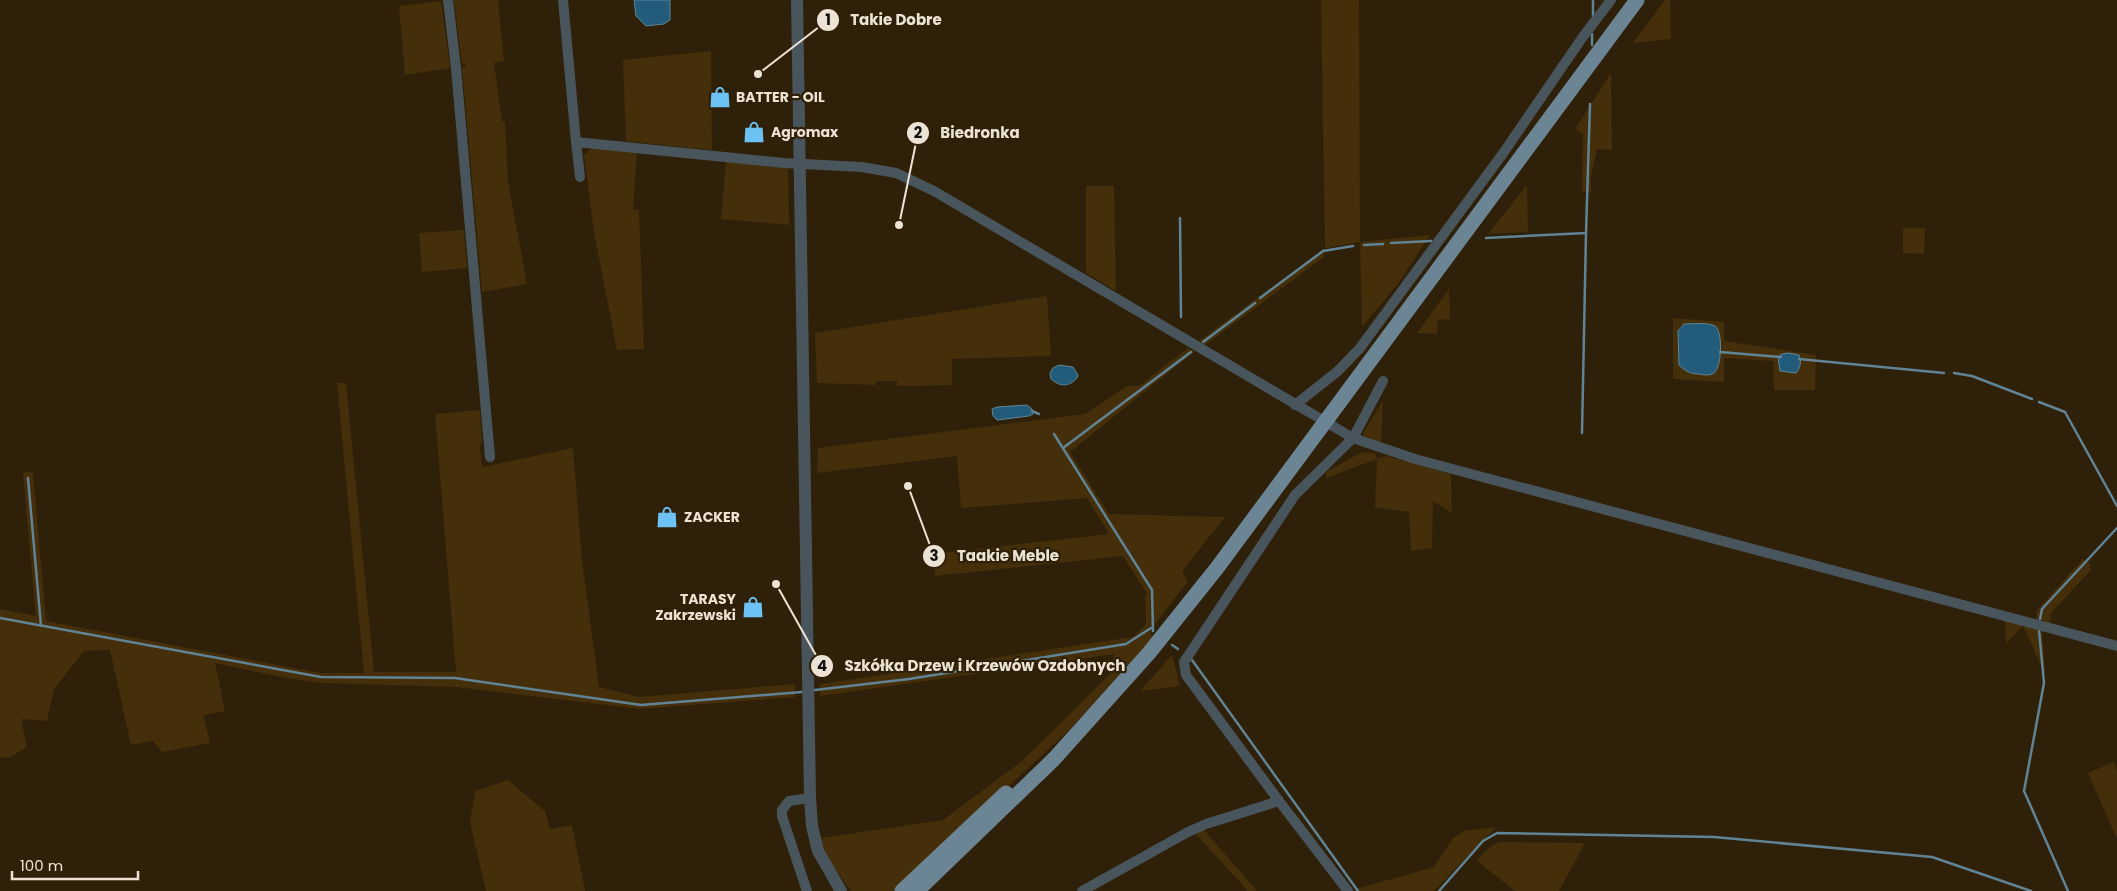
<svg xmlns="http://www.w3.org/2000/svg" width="2117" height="891" font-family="Poppins,sans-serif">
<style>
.green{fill:#452f0a;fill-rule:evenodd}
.water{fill:#235c7a;stroke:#608495}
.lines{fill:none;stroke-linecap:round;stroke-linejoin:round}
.stream{stroke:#608495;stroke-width:2.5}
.minor{stroke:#49555c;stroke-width:10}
.tertiary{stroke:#49555c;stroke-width:12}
.primary{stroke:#6c8594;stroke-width:15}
.labels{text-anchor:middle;stroke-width:4.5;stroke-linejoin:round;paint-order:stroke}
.poi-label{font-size:14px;font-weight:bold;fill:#ede3d5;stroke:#2f2009;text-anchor:start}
.leader{fill:none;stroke:#ede3d5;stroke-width:2}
.callout-dot{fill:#ede3d5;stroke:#2f2009;stroke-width:2}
.mark-label{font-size:15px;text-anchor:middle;font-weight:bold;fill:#111}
.callout-label{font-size:15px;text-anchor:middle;font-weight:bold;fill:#ede3d5;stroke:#2f2009;stroke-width:4.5;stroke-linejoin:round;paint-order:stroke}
</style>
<rect width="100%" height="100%" fill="#2f2009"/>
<g class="green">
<path d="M454,0H498L504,61L494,63L502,121L505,122L508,182L527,284L482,292L462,67L466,66L465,63L462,64Z"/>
<path d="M1321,0H1359L1360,242L1430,235L1398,284L1362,327L1360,242L1325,248L1324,257L1205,345L1199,341L1325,248Z"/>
<path d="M1665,0H1670L1671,39L1633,43Z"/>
<path d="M441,1L450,68L405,75L399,6Z"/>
<path d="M711,51L712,150L626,141L623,60Z"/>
<path d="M1611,73L1612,150L1597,149L1591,176V193L1582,191L1583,134L1575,129Z"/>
<path d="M593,147L637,152L633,209L639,210L644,349L617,350L594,232L584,155Z"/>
<path d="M726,161L788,168L789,225L721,219Z"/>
<path d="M1527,185L1528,232L1488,234Z"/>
<path d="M1086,186H1114L1116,291L1086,273Z"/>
<path d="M1903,228H1925L1924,254L1903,253Z"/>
<path d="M464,230L467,268L422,272L419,233Z"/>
<path d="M1449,289L1450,319L1438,320L1437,334L1417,333Z"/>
<path d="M1047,296L1051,356L952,359V385L897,386V381H876V385L817,383L815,333Z"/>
<path d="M1673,318L1724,322V341L1816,355L1815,390H1774L1773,361L1724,358V382L1673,379ZM1684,324L1716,326L1690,374L1686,369L1680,326Z"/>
<path d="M1188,348L1195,351L1070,452L1109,514L1225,517L1182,571L1188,582L1157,621L1150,634L1155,637L1067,732L912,876L898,891H851L826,856L821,838L943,820L1022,761L1109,675L1114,654L820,696V684L1133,637L1146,624L1145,596L1148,595L1123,556L935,576L933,554L1109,534L1087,498L961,508L957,456L817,473L818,448L1085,414L1127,386H1139Z"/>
<path d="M337,383H346L374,672H456L435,414L480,410L482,440L480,448L482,467L573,448L582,561L599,687L639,697L795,684V697L640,709L456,687L321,683L281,677L215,663L225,711L203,715L210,743L162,752L153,741L131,745L110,650L84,651L54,689L47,721L21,719L27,747L10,757L0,758V609L36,616L23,473L30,471L33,473L46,621L320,673H364Z"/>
<path d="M1383,400L1381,443L1362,435Z"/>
<path d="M1362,452L1376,454L1377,459L1386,456L1451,474L1452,513L1433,501L1432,548L1411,551L1409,512L1375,507L1377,459L1326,478V472Z"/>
<path d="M2083,559L2090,564L2091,570L2051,613L2050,623L2036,619L2037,610Z"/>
<path d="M2005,620L2042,630L2045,674L2023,626L2006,644Z"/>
<path d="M1172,655L1180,686L1140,691Z"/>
<path d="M2114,762L2117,771V839L2088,773Z"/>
<path d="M508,780L545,811L550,829L572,825L585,891H486L470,822L475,791Z"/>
<path d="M1496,827L1434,891H1358L1356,889L1434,867L1453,838L1464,831Z"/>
<path d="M1204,830L1257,891H1248L1195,833Z"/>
<path d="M1499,842H1500L1585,843L1559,891H1515L1477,861L1486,850Z"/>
</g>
<g class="water">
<path d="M634,0H670V20L664,24L646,26L636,16Z"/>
<path d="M1684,324C1692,324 1707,322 1715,326C1723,331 1722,367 1714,373C1710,376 1704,375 1699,374C1691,374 1685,371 1679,365L1678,331Z"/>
<path d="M1789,353L1799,355C1802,362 1800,368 1796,373L1780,371L1778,357L1782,354Z"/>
<path d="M1059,365L1073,367L1078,375L1077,378C1069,387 1060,387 1051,379L1050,373L1053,368Z"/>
<path d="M1027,405L1032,409L1033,414L1029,416L997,420L993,416L992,409L997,407Z"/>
</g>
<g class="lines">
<g class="stream">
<path d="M1593,16V0"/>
<path d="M1592,45V34"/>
<path d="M1180,218L1181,317"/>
<path d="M1486,238L1586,233L1590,104"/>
<path d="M1391,243L1431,241"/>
<path d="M1364,245L1383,244"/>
<path d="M1260,298L1323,251L1353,246"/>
<path d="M1203,342L1255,303"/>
<path d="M1720,352L1781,357"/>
<path d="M1799,359L1944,373"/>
<path d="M1954,373L1972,376L2032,399"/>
<path d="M2039,402L2065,412L2117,506"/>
<path d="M1032,411L1039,414"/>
<path d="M1582,433L1586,233"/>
<path d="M1054,434L1152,590L1153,631"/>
<path d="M1063,448L1191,352"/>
<path d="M28,478L41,626"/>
<path d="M0,618L321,677L455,678L641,705L802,692"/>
<path d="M2040,619L2042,609L2117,528"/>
<path d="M2039,630L2044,683L2024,791L2068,891"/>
<path d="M1172,645L1178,649"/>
<path d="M1192,660L1358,891"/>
<path d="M815,690L909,679L1126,644L1151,628"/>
<path d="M1439,891L1483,841L1497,833L1714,837L1932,857L2031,891"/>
</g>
<g class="minor">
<path d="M448,0L456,68L490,457"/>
<path d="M563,0L576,142L784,163L862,167L896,173L934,191L1353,438L1415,459L2117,646"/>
<path d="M576,142L580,177"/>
<path d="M1295,405L1338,371L1360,348L1504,152L1582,38L1611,0"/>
<path d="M1279,801L1348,891"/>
<path d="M807,891L782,816V810L789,801L810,798"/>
<path d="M1082,891L1188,832L1206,824L1279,801L1186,675L1184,662L1295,495L1353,438L1383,381"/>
</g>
<path class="tertiary" d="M797,0L810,798L812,826L818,851L841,891"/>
<g class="primary">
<path d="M902,891L1006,793"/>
<path d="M917,891L1054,759L1149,653L1217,568L1637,0"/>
</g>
</g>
<defs>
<g id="shop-bare" transform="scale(1.725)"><path d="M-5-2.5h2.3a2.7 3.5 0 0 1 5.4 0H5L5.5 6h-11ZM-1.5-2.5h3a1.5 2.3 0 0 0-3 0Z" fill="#6cc2f3" stroke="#2f2009" stroke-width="2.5" paint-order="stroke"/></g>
</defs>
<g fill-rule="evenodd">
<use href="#shop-bare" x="720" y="97"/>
<use href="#shop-bare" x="754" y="132"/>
<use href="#shop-bare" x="667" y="517"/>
<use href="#shop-bare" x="753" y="607"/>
</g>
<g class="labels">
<g class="poi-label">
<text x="736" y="102">BATTER - OIL</text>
<text x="771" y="137">Agromax</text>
<text x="684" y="522">ZACKER</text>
<text x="736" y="604" text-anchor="end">TARASY<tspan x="736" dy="16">Zakrzewski</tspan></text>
</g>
</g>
<path class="leader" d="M758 74L828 20M899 225L918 133M908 486L934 556M776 584L822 666"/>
<g class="callout-dot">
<circle cx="758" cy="74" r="5"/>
<circle cx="899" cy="225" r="5"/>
<circle cx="908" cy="486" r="5"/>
<circle cx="776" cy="584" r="5"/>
<circle cx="828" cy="20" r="12"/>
<circle cx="918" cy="133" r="12"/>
<circle cx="934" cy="556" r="12"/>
<circle cx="822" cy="666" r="12"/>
</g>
<g class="mark-label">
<text x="828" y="25">1</text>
<text x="918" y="138">2</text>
<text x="934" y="561">3</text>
<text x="822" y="671">4</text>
</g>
<g class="callout-label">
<text x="896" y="25">Takie Dobre</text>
<text x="980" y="138">Biedronka</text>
<text x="1008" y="561">Taakie Meble</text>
<text x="985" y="671">Szkółka Drzew i Krzewów Ozdobnych</text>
</g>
<path d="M12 871v8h126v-8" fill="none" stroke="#ede3d5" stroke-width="2.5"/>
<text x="20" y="871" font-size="15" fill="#ede3d5" stroke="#2f2009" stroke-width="4" paint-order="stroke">100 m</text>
</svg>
